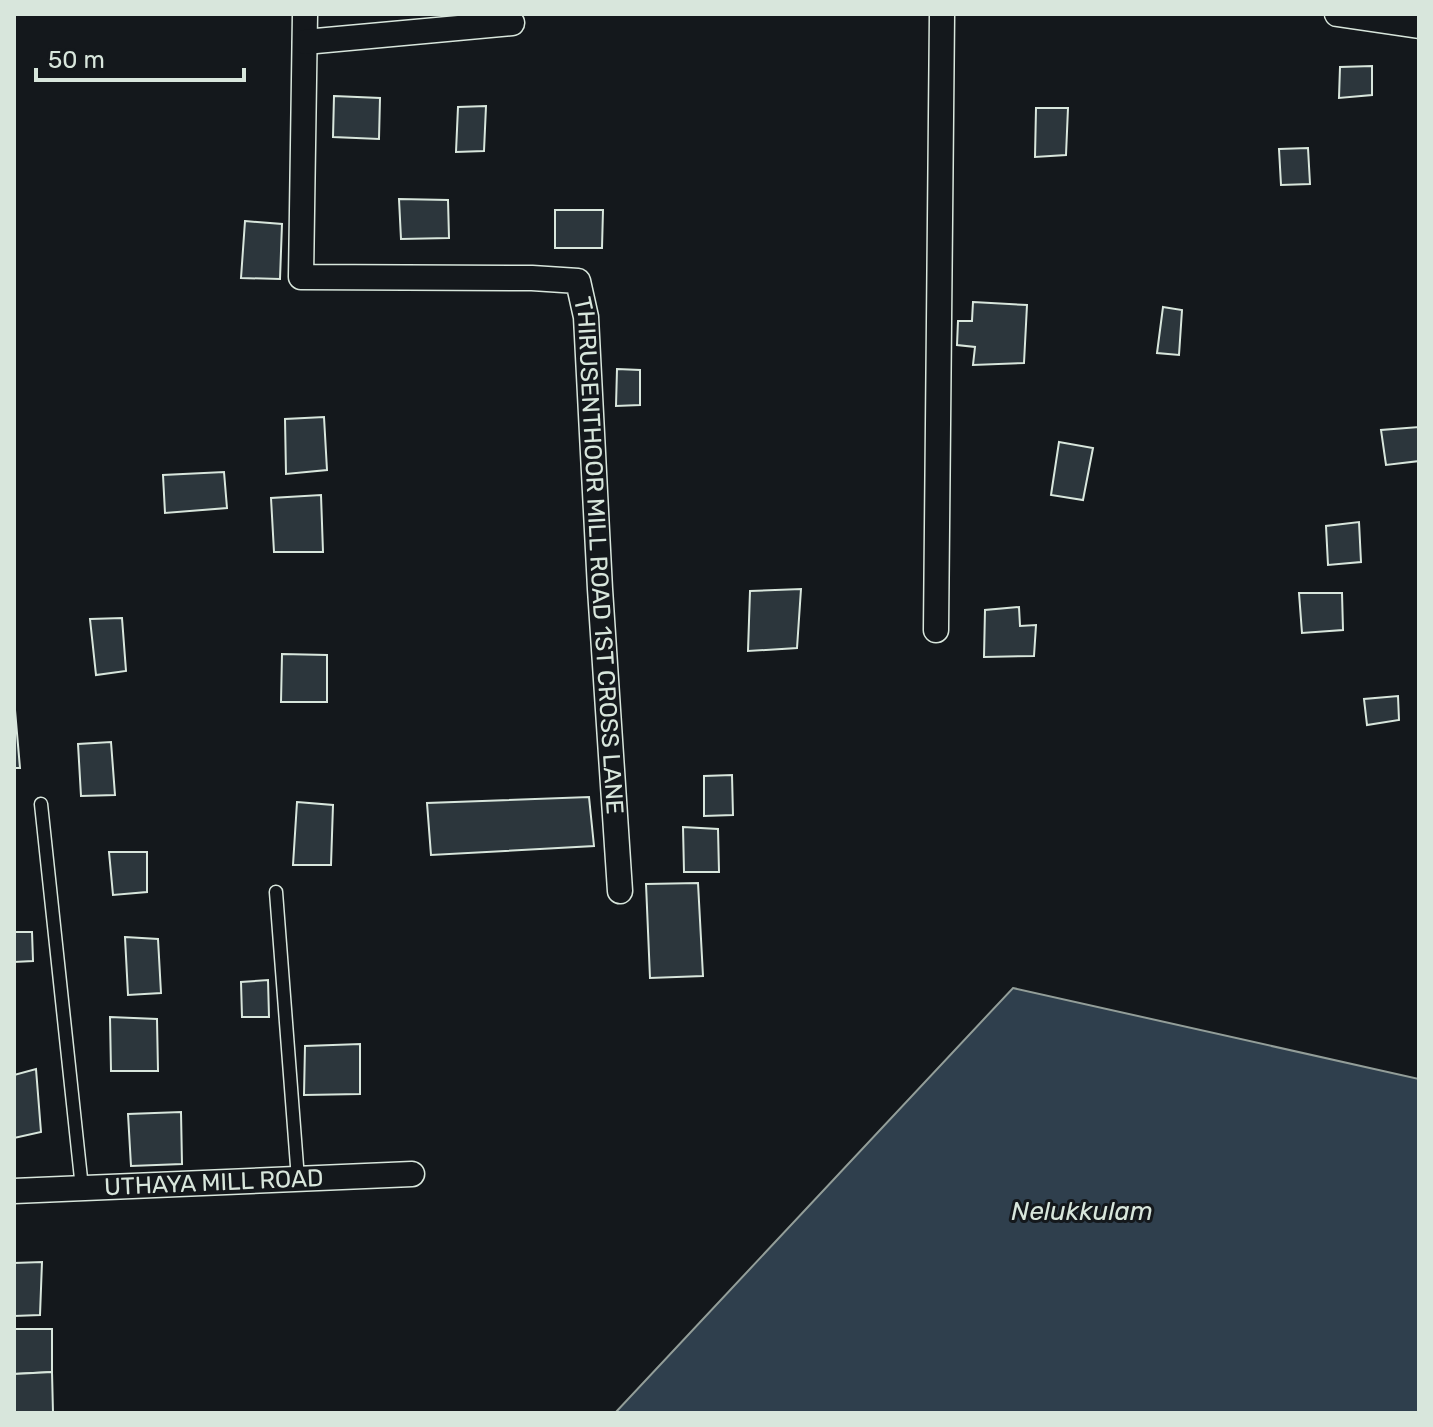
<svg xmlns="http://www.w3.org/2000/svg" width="1433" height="1427" font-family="Rubik,sans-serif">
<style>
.water{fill:#2f3f4d;stroke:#939e99;stroke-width:2}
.building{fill:#2c363c;stroke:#d8e6dc;stroke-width:2}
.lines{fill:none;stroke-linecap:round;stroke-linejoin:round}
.service-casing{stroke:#d8e6dc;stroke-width:15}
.minor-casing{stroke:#d8e6dc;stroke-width:27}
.service{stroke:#14181c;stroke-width:12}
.minor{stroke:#14181c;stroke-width:24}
.labels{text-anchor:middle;stroke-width:6;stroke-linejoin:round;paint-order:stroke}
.street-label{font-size:24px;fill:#d8e6dc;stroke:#14181c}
.water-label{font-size:26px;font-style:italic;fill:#d8e6dc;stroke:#14181c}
</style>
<rect width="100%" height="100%" fill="#14181c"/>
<path class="water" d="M1013,988L1419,1079V1413H615Z"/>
<g class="building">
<path d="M1372,66V95L1339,98L1340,67Z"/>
<path d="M334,96L380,98L379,139L333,137Z"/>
<path d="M486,106L484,151L456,152L458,107Z"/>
<path d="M1036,108H1068L1066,155L1035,157Z"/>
<path d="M1308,148L1310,184L1281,185L1279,149Z"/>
<path d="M399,199L448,200L449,238L401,239Z"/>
<path d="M555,210H603L602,248H555Z"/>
<path d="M245,221L282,224L280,279L241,278Z"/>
<path d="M973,302L1027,305L1024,363L973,365L975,347L957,345L958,321H972Z"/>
<path d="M1163,307L1182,310L1179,355L1157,353Z"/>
<path d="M617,369L640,370V405L616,406Z"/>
<path d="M324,417L327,470L286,474L285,419Z"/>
<path d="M1419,427V461L1386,465L1381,430Z"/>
<path d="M1059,442L1093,448L1083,500L1051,495Z"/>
<path d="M224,472L227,508L165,513L163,475Z"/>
<path d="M321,495L323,552H274L271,498Z"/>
<path d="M1359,522L1361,562L1328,565L1326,526Z"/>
<path d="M801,589L797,648L748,651L750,591Z"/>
<path d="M1299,593H1342L1343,630L1302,633Z"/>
<path d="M1019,607L1020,626L1036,625L1034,656L984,657L985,610Z"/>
<path d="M122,618L126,671L96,675L90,619Z"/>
<path d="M282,654L327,655V702H281Z"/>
<path d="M1398,696L1399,720L1367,725L1364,699Z"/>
<path d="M14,710H15L20,768H14Z"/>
<path d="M111,742L115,795L81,796L78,744Z"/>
<path d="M732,775L733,815L704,816V776Z"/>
<path d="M589,797L594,846L431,855L427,803Z"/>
<path d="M297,802L333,805L331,865H293Z"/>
<path d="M683,827L718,829L719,872H684Z"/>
<path d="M109,852H147V892L113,895Z"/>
<path d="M698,883L703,976L650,978L646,884Z"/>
<path d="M14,932H32L33,961L14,962Z"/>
<path d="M125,937L158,939L161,993L128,995Z"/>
<path d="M268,980L269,1017H242L241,982Z"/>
<path d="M110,1017L157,1019L158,1071H111Z"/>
<path d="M360,1044V1094L304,1095L305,1046Z"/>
<path d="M36,1069L41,1132L14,1138V1075Z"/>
<path d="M181,1112L182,1164L131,1166L128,1114Z"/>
<path d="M42,1262L40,1315L14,1316V1263Z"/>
<path d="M14,1329H52V1372L14,1374Z"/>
<path d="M52,1372L53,1413H14V1374Z"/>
</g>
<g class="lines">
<g class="service-casing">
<g id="service">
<path d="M41,804L82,1188"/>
<path d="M276,892L298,1179"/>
</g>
</g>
<g class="minor-casing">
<g id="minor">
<path id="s1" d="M305,14L301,277L532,278L578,281L586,317L600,589L620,891"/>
<path d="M1337,14L1419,26"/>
<path d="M305,42L512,23"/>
<path d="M936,630L942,14"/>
<path id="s2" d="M14,1191L412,1174"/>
</g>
</g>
<use href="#service" class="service"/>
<use href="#minor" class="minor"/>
</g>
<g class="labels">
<g class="street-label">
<text dy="8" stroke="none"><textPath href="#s1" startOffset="816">THIRUSENTHOOR MILL ROAD 1ST CROSS LANE</textPath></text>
<text dy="8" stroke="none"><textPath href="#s2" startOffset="200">UTHAYA MILL ROAD</textPath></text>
</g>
<g class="water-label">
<text x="1082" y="1220">Nelukkulam</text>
</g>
</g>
<rect width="1433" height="1427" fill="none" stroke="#d8e6dc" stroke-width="32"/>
<path d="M36 68v12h208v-12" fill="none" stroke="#d8e6dc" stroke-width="4"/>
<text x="48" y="68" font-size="24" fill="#d8e6dc" stroke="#14181c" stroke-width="6" paint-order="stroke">50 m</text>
</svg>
